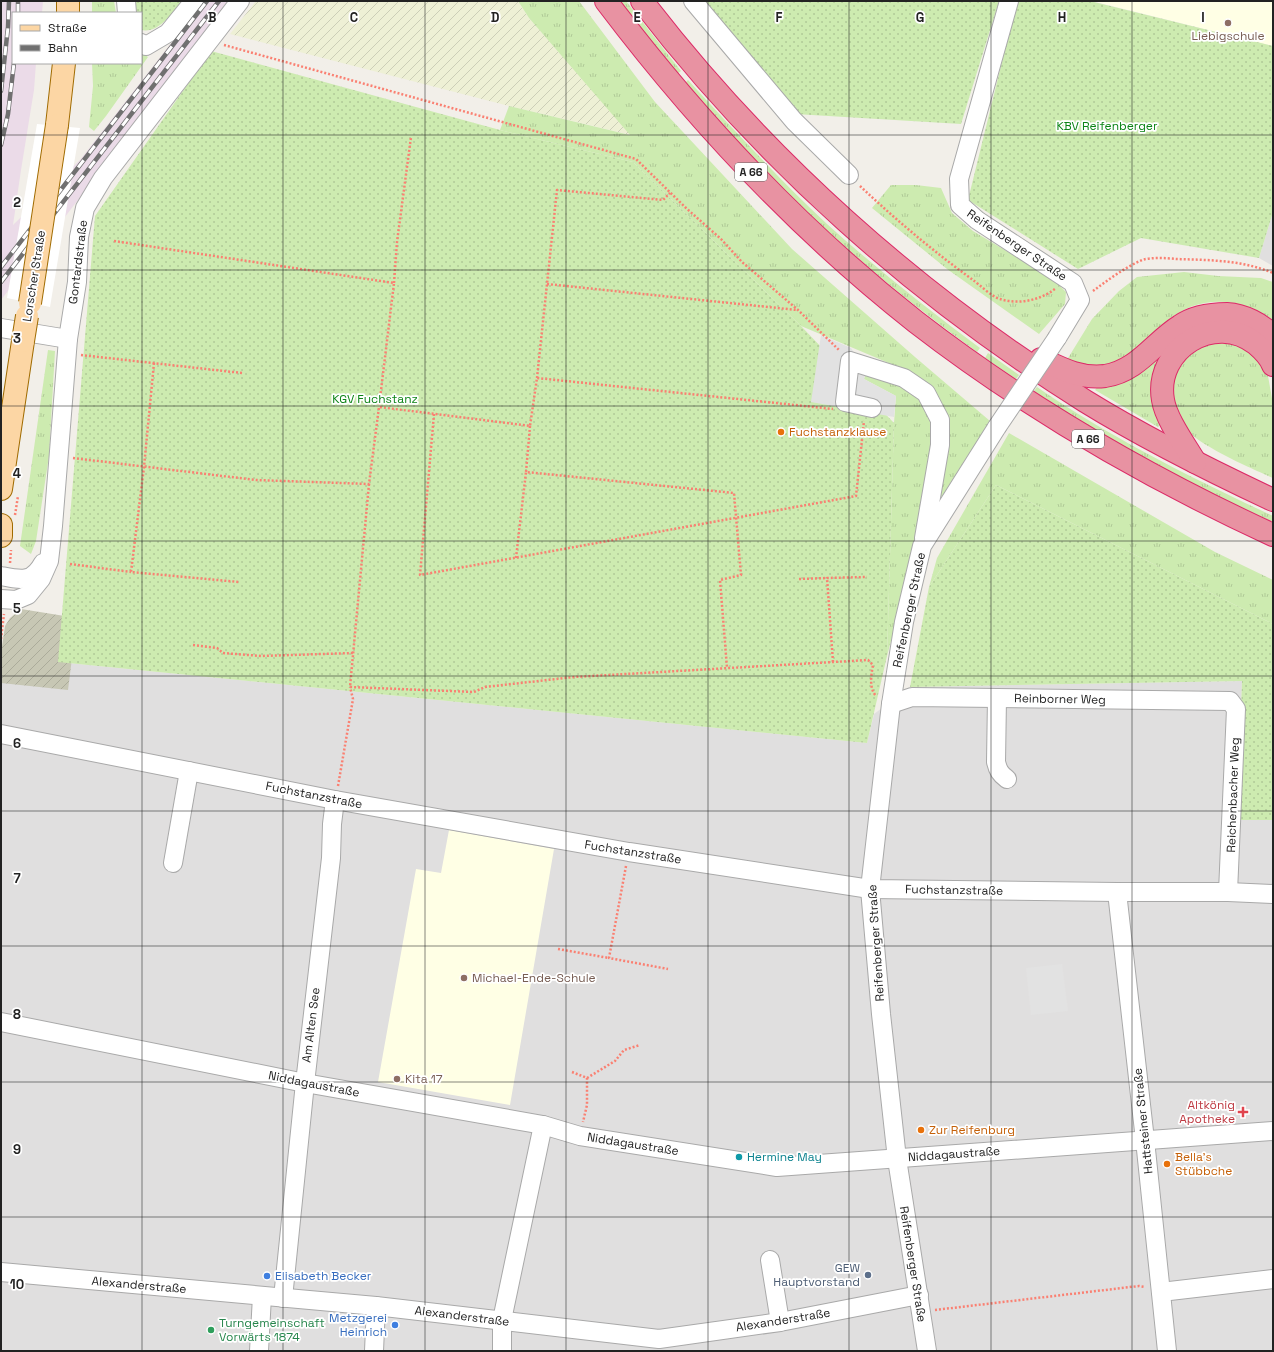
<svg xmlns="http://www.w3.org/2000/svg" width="1274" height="1352" font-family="'Space Grotesk',sans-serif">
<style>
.residential{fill:#e0dfdf}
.education{fill:#ffffe5}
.railway{fill:#ebdbe8}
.construction{fill:url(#construction-furrows)}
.farmland{fill:url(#farmland-furrows)}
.grass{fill:url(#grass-tufts)}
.garden{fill:url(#garden-dots)}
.parking{fill:#e2e2e2}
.pier{fill:#fff}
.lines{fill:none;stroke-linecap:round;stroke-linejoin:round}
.minor-casing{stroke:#a9a9a9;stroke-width:20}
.major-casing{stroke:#a06b00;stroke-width:24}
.highway-casing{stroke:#dc2a67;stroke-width:24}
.path{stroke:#fa8072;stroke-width:2.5;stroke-dasharray:2 2;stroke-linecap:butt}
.minor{stroke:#fff;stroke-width:18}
.major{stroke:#fcd6a4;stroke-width:22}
.highway{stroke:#e892a2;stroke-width:22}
.rail-casing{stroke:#707070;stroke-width:4.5}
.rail{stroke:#fff;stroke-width:3;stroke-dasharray:9;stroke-linecap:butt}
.minor-bridge-casing{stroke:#a9a9a9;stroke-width:20;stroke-linecap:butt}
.major-bridge-casing{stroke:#a06b00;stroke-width:24;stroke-linecap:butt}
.minor-bridge{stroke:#fff;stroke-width:18}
.major-bridge{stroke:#fcd6a4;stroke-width:22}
.grid{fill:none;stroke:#222;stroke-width:1;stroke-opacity:0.55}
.education-dot{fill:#8d6e63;stroke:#fff;stroke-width:1.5}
.food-dot{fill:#e8710a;stroke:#fff;stroke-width:1.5}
.health-dot{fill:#e0444e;stroke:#fff;stroke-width:1.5}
.culture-dot{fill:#0f9aa8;stroke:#fff;stroke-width:1.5}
.service-dot{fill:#5c6f8a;stroke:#fff;stroke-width:1.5}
.shop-dot{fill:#3f7fe0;stroke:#fff;stroke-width:1.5}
.leisure-dot{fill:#2e9e5b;stroke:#fff;stroke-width:1.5}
.labels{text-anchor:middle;stroke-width:3.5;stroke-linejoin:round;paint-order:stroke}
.shield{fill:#fff;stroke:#646464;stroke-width:1}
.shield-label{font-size:11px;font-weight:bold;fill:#222}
.education-label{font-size:12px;fill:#785e54;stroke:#fff;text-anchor:start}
.park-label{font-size:12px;fill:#0c8416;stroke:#fff}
.street-label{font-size:12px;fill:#222;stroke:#fff}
.food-label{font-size:12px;fill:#c56008;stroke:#fff;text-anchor:start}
.health-label{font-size:12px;fill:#be3a42;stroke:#fff;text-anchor:end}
.culture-label{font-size:12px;fill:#0d838f;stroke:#fff;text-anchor:start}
.service-label{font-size:12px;fill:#4e5e75;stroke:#fff;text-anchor:end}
.shop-label{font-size:12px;fill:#366cbe;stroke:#fff;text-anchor:start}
.leisure-label{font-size:12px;fill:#27864d;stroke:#fff;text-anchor:start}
.grid-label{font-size:13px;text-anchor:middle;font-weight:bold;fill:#222;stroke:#fff;stroke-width:3.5;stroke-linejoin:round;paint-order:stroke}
</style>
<defs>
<pattern id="construction-furrows" width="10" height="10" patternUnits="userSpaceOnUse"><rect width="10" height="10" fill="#c7c7b4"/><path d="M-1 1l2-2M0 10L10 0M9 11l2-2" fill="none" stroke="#abab9a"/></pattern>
<pattern id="farmland-furrows" width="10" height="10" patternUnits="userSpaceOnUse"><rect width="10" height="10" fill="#eef0d5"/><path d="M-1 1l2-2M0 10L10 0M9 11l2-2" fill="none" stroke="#ccceb7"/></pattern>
<pattern id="grass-tufts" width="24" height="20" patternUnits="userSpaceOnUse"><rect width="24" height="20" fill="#cdebb0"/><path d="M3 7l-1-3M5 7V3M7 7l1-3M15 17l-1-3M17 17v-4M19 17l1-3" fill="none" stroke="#b0c997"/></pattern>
<pattern id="garden-dots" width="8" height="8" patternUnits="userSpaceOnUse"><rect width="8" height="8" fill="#cdebb0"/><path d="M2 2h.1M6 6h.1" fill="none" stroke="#b0c997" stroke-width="1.8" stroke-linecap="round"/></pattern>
</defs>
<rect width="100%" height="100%" fill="#f2efe9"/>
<g class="residential">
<path d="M1273,212V266L1259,258Z"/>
<path d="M58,662L867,743L874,714L910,687L1242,681L1237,820H1273V1351H1V666Z"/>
</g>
<g class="education">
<path d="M1092,1H1273V46Z"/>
<path d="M449,830L554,849L510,1105L378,1082L416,869L441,873Z"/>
</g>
<path class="railway" d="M1,1H43L42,13H13V63H36L34,90L21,170L13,225L80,160L204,1H231L1,300Z"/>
<path class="construction" d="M21,609L77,618L68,690L1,683V653L5,626L10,618Z"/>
<path class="farmland" d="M256,1H518L529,18L631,135L509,106L230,34Z"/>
<g class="grass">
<path d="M92,1H114L116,13H92Z"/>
<path d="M518,1H579L655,102L792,249L915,357L990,421L935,507L944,477L948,422L910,372L801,326L633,162L500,130L509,106L630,135L529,18Z"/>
<path d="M620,1H626L681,71L677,74Z"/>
<path d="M141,52L148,57L106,116L94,131L89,127L93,86L92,63H141Z"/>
<path d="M688,80C733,129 778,178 827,224C876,268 927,309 980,348L977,352C937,323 898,293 860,260C797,206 740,145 685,83Z"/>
<path d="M891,185H916L941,188L952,213L973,231L1053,279L1066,292L1065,304L1039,334L947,269L872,208Z"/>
<path d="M1184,272L1218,276L1261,278L1273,282V320C1240,297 1198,294 1166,322C1152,334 1130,359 1113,366C1108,368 1093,370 1089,370C1081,370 1072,365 1065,363L1092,319L1119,291L1137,277Z"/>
<path d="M1222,339L1252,352L1263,367L1268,376L1273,404V478C1249,467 1183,440 1174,414C1171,403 1171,389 1169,378L1192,347Z"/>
<path d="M48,350L55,351L49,456L36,541L31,554L20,546Z"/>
<path d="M988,353L1019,375L1016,379L985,358Z"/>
<path d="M1155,358L1159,364L1162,423L1158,427L1095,390L1099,385Z"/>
<path d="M866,372L891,381L917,397L930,418L935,444L916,547L887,656L894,423L896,396L864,379Z"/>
<path d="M1037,387C1111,438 1192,478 1273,516V522C1192,486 1115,443 1040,396L1034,391Z"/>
<path d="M1009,433L1215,552L1273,580V624L996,485L929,587L937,558Z"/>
</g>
<g class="garden">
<path d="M135,1H182C173,13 158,34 141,30V13H136Z"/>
<path d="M696,1H999L961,124L795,114Z"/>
<path d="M1017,1H1090L1273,46V212L1259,258L1141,238L1078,269L968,200Z"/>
<path d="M211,51L500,130L633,162L801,326L894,423L887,656L867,743L58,662L95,216Z"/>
<path d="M996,485L1273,624V820H1237L1242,681L910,687L929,587Z"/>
</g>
<g class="parking">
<path d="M821,335L851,348L866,372L864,379L896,396L894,417L811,402Z"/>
<path d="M1062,964L1068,1011L1031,1015L1026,968Z"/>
</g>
<path class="pier" d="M37,124L80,128L50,307L7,298Z"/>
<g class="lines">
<g class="minor-casing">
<g id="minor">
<path d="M126,1L127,13"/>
<path d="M693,1L794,121L849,175"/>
<path d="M1009,1L959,179L960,205L977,220L1073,283L1080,300L1057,338"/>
<path d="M141,43L146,46L168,33L194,1"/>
<path d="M1,328L68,339"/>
<path d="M872,408L845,402L850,361L904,378L926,393L940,420V445L924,538"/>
<path d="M1,576C21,580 32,583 43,563"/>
<path d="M1,599L16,600L28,595L41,579L49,561L53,526L68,339L77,282L79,237L85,208L103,178L240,1"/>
<path d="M997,698L996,762C998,770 1000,774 1007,779"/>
<path d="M891,704L912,697L1230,701L1236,709L1228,892"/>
<path d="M1,734L335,800L629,852L870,889L1117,892H1228L1273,894"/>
<path d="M173,863L189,771"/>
<path d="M1117,892L1145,1140L1167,1351"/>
<path d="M1,1022L305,1083L543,1125L580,1136L777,1167L1273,1131"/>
<path d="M770,1260L780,1322"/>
<path d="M1,1272L376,1306L659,1339L780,1322L919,1295"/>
<path d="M1161,1292L1273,1279"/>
<path d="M283,1298L305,1083L331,858L332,824L335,800"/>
<path d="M259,1351L262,1296"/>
<path d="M374,1351L376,1306"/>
<path d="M502,1351V1320L543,1125"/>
<path d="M927,1351L897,1159L881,1014L870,889L891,704L904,622L922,546L997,427"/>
</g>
</g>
<g class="major-casing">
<g id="major">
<path d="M68,1V13"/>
<path d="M57,125L64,63"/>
<path d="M1,489L23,341"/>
<path d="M1,525V536"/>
</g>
</g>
<g class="highway-casing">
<g id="highway">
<path d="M606,1C696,120 799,230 916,322C1026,407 1147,477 1273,535"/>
<path d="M642,1C764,160 916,295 1085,401C1145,438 1209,470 1273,500"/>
<path d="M1041,359C1062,369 1081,379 1105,376C1138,371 1154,342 1180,326C1194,316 1210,314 1227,314C1244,315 1261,324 1273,336"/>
<path d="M1195,462C1185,445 1166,419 1163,400C1154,349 1215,311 1256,344C1263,350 1270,357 1273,365"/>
</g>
</g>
<g class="path">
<path d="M224,45L636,159L686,208L721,239L742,262L798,310L840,351"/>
<path d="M860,186C896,220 933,251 973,280C980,285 992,297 1000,299C1019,305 1040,300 1055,289"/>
<path d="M114,241L394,283L379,407"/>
<path d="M394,283L397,242L411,137"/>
<path d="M547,284L797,310"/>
<path d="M1093,291C1108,280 1124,268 1142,260C1152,257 1166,258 1176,259C1209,260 1242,260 1273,273"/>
<path d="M81,355L242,373"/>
<path d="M154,363L144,467L131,572L239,582"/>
<path d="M537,378L557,190L663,200L670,193"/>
<path d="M434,414L420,575L856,496L864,421"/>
<path d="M530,426L526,472L734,493L741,575L720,580L727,668"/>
<path d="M73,458L256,480L369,484L379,407L530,426L537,378L833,409"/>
<path d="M369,484L350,687L474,692L485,687L574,677L868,660L873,665C871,676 869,688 876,696"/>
<path d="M15,515L18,496"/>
<path d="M516,558L526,472"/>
<path d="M10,563L11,550"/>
<path d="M70,564L131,572"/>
<path d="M799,579L827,578"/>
<path d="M1,639L4,614"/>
<path d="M193,645L217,648L223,653L261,656L353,653"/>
<path d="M833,662L827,578L867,577"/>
<path d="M338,786L353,699L350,687"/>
<path d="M626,866L609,958L668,969"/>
<path d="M558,949L609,958"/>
<path d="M572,1072L587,1078V1105L583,1122"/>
<path d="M587,1078L615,1061L624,1050L640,1045"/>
<path d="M935,1310L1139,1286L1145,1287"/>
</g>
<use href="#minor" class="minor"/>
<use href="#major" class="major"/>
<use href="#highway" class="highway"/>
<g class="rail-casing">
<g id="rail">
<path d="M18,13V1"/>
<path d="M1,91L8,27L9,1"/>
<path d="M1,145L8,114L14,63"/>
<path d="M1,267L207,1"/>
<path d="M1,282L219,1"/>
</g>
</g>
<use href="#rail" class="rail"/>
<g class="minor-bridge-casing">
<path id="minor-bridge" d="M997,427L1057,338"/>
</g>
<g class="major-bridge-casing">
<g id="major-bridge">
<path d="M30,303L57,125"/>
<path d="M23,341L27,316"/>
</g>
</g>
<use href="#minor-bridge" class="minor-bridge"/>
<use href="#major-bridge" class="major-bridge"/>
</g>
<path class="grid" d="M142,1V1351M283,1V1351M425,1V1351M566,1V1351M708,1V1351M849,1V1351M991,1V1351M1132,1V1351M1,135H1273M1,270H1273M1,406H1273M1,541H1273M1,676H1273M1,811H1273M1,946H1273M1,1082H1273M1,1217H1273"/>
<g class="education-dot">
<circle cx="1228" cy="23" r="4"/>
<circle cx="464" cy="978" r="4"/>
<circle cx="397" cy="1079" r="4"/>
</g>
<g class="food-dot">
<circle cx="781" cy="432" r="4"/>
<circle cx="921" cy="1130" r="4"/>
<circle cx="1167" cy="1164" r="4"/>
</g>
<path class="health-dot" d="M1241 1106h4v4h4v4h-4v4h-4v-4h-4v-4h4z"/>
<circle class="culture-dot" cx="739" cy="1157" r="4"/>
<circle class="service-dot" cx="868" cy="1275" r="4"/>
<g class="shop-dot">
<circle cx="267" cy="1276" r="4"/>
<circle cx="395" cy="1325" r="4"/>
</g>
<circle class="leisure-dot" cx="211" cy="1330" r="4"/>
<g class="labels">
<g class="shield">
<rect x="735" y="163" width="32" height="18" rx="3"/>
<rect x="1072" y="430" width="32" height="18" rx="3"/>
</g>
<g class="shield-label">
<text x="751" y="176">A 66</text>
<text x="1088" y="443">A 66</text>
</g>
<g class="education-label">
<text x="1228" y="40" text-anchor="middle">Liebigschule</text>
<text x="472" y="982">Michael-Ende-Schule</text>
<text x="405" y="1083">Kita 17</text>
</g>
<g class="park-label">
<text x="1107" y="130">KBV Reifenberger</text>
<text x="375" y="403">KGV Fuchstanz</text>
</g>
<g class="street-label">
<text transform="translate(1017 245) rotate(34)" y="4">Reifenberger Straße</text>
<text transform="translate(78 262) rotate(-83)" y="4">Gontardstraße</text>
<text transform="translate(34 276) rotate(-81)" y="4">Lorscher Straße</text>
<text transform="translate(909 610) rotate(-78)" y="4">Reifenberger Straße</text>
<text transform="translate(1060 699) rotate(1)" y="4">Reinborner Weg</text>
<text transform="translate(314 795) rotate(11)" y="4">Fuchstanzstraße</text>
<text transform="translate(1233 795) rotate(-88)" y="4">Reichenbacher Weg</text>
<text transform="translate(633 852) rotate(9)" y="4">Fuchstanzstraße</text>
<text transform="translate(954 890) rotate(1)" y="4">Fuchstanzstraße</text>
<text transform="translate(876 943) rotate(-94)" y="4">Reifenberger Straße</text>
<text transform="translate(311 1025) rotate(-83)" y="4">Am Alten See</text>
<text transform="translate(314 1084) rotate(11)" y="4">Niddagaustraße</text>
<text transform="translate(1143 1121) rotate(-96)" y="4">Hattsteiner Straße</text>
<text transform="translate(633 1144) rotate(9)" y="4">Niddagaustraße</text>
<text transform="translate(954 1154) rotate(-4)" y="4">Niddagaustraße</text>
<text transform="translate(913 1264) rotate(81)" y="4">Reifenberger Straße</text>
<text transform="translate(139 1285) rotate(5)" y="4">Alexanderstraße</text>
<text transform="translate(462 1316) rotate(7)" y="4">Alexanderstraße</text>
<text transform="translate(783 1320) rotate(-9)" y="4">Alexanderstraße</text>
</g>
<g class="food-label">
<text x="789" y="436">Fuchstanzklause</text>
<text x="929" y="1134">Zur Reifenburg</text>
<text x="1175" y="1161">Bella's<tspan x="1175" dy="14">Stübbche</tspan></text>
</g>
<g class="health-label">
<text x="1235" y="1109">Altkönig<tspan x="1235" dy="14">Apotheke</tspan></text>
</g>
<g class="culture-label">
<text x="747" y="1161">Hermine May</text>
</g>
<g class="service-label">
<text x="860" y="1272">GEW<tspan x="860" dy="14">Hauptvorstand</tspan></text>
</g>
<g class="shop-label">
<text x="275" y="1280">Elisabeth Becker</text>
<text x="387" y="1322" text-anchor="end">Metzgerei<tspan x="387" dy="14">Heinrich</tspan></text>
</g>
<g class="leisure-label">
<text x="219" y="1327">Turngemeinschaft<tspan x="219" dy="14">Vorwärts 1874</tspan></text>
</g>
</g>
<g class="grid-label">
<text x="212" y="22">B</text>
<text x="354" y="22">C</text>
<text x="495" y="22">D</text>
<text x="637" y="22">E</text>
<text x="779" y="22">F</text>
<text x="920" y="22">G</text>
<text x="1062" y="22">H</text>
<text x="1203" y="22">I</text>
<text x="17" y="207">2</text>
<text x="17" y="343">3</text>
<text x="17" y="478">4</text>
<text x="17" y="613">5</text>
<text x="17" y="748">6</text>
<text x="17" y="883">7</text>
<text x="17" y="1019">8</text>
<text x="17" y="1154">9</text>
<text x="17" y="1289">10</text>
</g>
<rect width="1274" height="1352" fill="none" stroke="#222222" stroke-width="4"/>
<rect x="12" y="12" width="130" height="52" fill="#ffffff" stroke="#a7a7a7"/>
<rect x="20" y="25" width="20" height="6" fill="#fcd6a4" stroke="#a7a7a7"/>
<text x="48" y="32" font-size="12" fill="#222222">Straße</text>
<rect x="20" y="45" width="20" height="6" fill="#707070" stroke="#a7a7a7"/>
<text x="48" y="52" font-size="12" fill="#222222">Bahn</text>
</svg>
